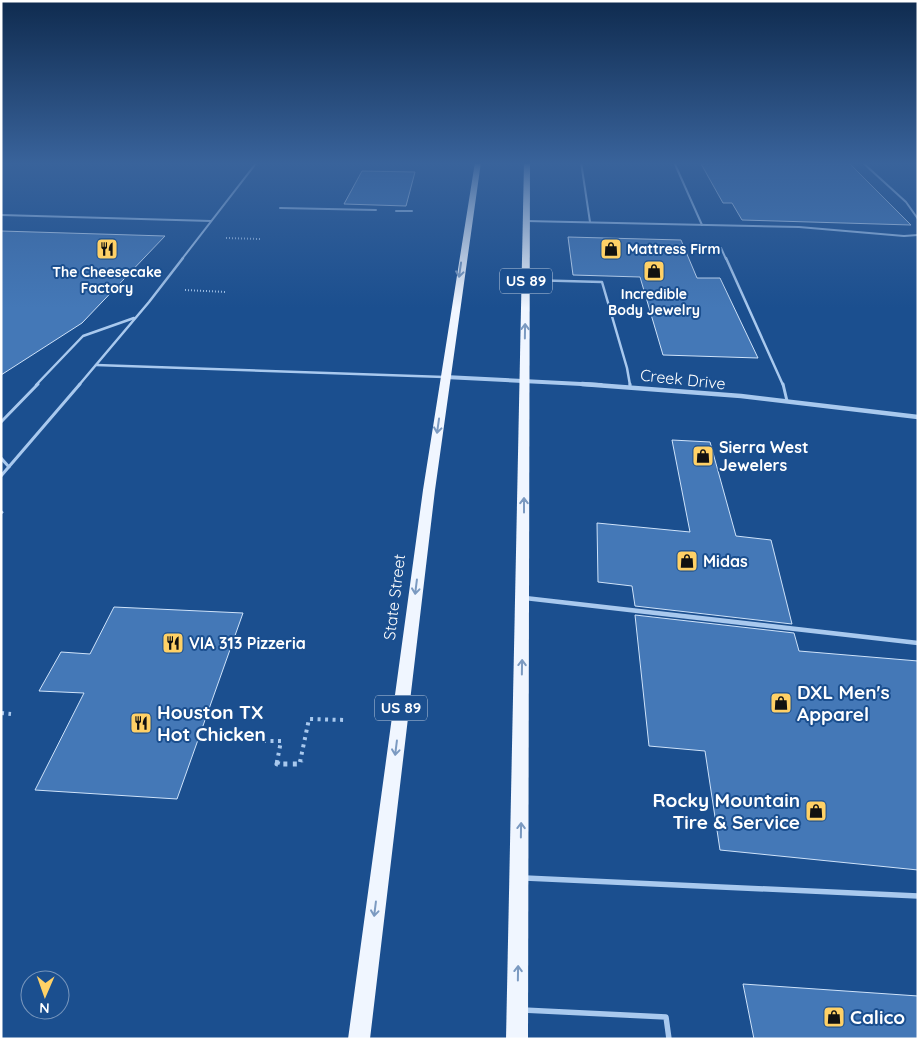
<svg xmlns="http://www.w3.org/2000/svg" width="919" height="1040" font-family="Quicksand,sans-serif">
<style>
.building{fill:#4478b7;stroke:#cfe3fa}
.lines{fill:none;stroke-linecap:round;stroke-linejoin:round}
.path-far3{stroke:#a9c9ee;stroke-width:2;stroke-dasharray:1 2;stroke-linecap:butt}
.path-far2{stroke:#a9c9ee;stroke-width:3;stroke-dasharray:2.5 3;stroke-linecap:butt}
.path-far1{stroke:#a9c9ee;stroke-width:4;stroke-dasharray:3 4.5;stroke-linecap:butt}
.path{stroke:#a9c9ee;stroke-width:5;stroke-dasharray:4 5.5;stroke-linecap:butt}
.lane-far4{stroke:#a9c9ee;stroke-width:2}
.lane-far3{stroke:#a9c9ee;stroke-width:2.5}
.lane-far2{stroke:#a9c9ee;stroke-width:3}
.lane-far1{stroke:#a9c9ee;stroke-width:4.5}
.lane{stroke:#a9c9ee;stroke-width:5.5}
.street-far1{stroke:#a9c9ee;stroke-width:4}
.street{stroke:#a9c9ee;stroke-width:4.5}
.primary{fill:#f0f6ff;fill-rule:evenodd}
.oneway{stroke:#7b9ac1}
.labels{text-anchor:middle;stroke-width:4;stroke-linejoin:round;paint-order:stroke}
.far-poi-label{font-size:14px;font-weight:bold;fill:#fff;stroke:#1b4f8f}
.shield{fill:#1b4f8f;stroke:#bbcadd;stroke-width:1}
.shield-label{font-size:15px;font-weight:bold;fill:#fff}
.street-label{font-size:16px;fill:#fff;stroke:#1b4f8f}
.poi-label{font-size:16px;font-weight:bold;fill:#fff;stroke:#1b4f8f;text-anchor:start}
.near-poi-label{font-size:19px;font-weight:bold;fill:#fff;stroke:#1b4f8f;text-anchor:start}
</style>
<rect width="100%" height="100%" fill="#1b4f8f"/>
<g class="building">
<path d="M700,162H848L911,225L742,220L732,203H723Z"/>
<path d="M362,171L415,172L406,206L344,204Z"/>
<path d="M1,231L165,236L82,323L1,375Z"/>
<path d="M568,237L681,240L697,278H720L758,358L663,355L640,277L573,275Z"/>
<path d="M672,440L710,442L736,536L771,540L792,624L635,606L632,586L598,582L597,523L690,532Z"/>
<path d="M114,607L243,613L177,799L35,790L84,693L39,691L61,652L90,654Z"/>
<path d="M635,615L794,633L799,651L918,661V870L720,850L705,751L649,746Z"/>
<path d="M743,984L918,996V1039H754Z"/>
</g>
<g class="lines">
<g class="path-far3">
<path d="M226,238L260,239"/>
<path d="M185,290L226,292"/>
</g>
<path class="path-far2" d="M1,513L3,511"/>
<g class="path-far1">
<path d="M1,713L11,714"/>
<path d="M263,741H281L277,762"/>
<path d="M300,762L309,719L346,720"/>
</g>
<path class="path" d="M278,761L277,764H300L301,761"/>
<g class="lane-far4">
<path d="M581,162L590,222"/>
<path d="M674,162L702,225"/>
<path d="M862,162L906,202L918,219"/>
<path d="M280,208L376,210"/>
<path d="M396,211H412"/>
<path d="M1,215L211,221"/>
<path d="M526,221L799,227L904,236L918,235"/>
<path d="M721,248L726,259"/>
<path d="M182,259L257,162"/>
</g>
<g class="lane-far3">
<path d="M726,258L783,385"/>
<path d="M527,280L602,282L627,368L630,385"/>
<path d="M96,365L444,377"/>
<path d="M36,385L83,336L134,318"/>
<path d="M79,385L149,302L183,258"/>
</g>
<g class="lane-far2">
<path d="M630,384V386"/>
<path d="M783,384L787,401"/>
<path d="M1,422L38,384"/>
<path d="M1,458L9,467"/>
<path d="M1,476L80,384"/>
</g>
<path class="lane-far1" d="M525,598L918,643"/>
<g class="lane">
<path d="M525,878L918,896"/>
<path d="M523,1010L666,1017L669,1039"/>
</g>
<path class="street-far1" d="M445,377L601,385"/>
<path class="street" d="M582,384L741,396L918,417"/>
<g class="primary">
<path d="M475,162H481L435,490L370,1039H348L423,490Z"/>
<path d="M524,162H530L528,1039H506Z"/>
</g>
</g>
<defs><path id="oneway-shaft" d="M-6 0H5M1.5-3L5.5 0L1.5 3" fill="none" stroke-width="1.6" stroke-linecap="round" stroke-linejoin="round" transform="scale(1.25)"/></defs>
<g class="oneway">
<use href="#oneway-shaft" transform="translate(460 270) rotate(98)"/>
<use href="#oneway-shaft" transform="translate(525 331) rotate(-89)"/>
<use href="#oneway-shaft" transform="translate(438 426) rotate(98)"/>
<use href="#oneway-shaft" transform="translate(524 505) rotate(-90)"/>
<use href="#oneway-shaft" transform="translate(416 587) rotate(97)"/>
<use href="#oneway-shaft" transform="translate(522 667) rotate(-89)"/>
<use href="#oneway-shaft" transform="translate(396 748) rotate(97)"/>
<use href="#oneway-shaft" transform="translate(521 830) rotate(-89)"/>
<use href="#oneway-shaft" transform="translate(375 909) rotate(97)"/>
<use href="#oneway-shaft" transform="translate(518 973) rotate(-89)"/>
</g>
<linearGradient id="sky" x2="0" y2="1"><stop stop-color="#0f2b4f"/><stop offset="0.53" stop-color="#39639b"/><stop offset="1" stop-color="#39639b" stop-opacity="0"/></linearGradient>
<rect width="919" height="308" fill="url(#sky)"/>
<defs>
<g id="restaurant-square" transform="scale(1.125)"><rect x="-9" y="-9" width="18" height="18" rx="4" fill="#ffd166" stroke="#1b4f8f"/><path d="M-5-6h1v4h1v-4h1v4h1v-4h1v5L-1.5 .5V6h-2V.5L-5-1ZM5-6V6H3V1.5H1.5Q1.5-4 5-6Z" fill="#111"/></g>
<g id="shop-square" transform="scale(1.125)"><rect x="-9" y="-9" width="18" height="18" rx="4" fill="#ffd166" stroke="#1b4f8f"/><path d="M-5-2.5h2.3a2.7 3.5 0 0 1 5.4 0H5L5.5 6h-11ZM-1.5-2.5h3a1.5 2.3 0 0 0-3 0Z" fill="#111"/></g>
</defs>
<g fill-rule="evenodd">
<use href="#restaurant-square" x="107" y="249"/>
<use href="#shop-square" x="611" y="249"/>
<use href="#shop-square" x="654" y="271"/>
<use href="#shop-square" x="703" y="456"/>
<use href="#shop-square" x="687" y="561"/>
<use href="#restaurant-square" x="173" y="643"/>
<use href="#shop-square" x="781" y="703"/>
<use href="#restaurant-square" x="141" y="723"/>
<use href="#shop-square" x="816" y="811"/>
<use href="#shop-square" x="834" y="1017"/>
</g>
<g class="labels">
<g class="far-poi-label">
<text x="627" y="254" text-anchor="start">Mattress Firm</text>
<text x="107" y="277">The Cheesecake<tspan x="107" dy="16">Factory</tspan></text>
<text x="654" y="299">Incredible<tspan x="654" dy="16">Body Jewelry</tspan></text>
</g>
<g class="shield">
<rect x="500" y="268.5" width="52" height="25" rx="4"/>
<rect x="375" y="695.5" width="52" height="25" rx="4"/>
</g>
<g class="shield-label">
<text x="526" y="286">US 89</text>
<text x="401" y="713">US 89</text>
</g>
<g class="street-label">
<text transform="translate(683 379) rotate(6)" y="6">Creek Drive</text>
<text transform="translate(394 597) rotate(-83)" y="6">State Street</text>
</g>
<g class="poi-label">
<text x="719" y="453">Sierra West<tspan x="719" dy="18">Jewelers</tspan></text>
<text x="703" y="567">Midas</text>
<text x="189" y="649">VIA 313 Pizzeria</text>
</g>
<g class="near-poi-label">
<text x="797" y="699">DXL Men's<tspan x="797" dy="22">Apparel</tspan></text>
<text x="157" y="719">Houston TX<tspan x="157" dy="22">Hot Chicken</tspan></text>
<text x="800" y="807" text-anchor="end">Rocky Mountain<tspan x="800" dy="22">Tire &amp; Service</tspan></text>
<text x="850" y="1024">Calico</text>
</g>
</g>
<rect width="919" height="1040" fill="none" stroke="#ffffff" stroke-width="5"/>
<g transform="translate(45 995) rotate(182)"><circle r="24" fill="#1b4f8f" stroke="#7695bc"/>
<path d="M0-4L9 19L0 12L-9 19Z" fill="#ffd166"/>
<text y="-8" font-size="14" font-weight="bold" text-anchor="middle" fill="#ffffff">N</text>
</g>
</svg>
